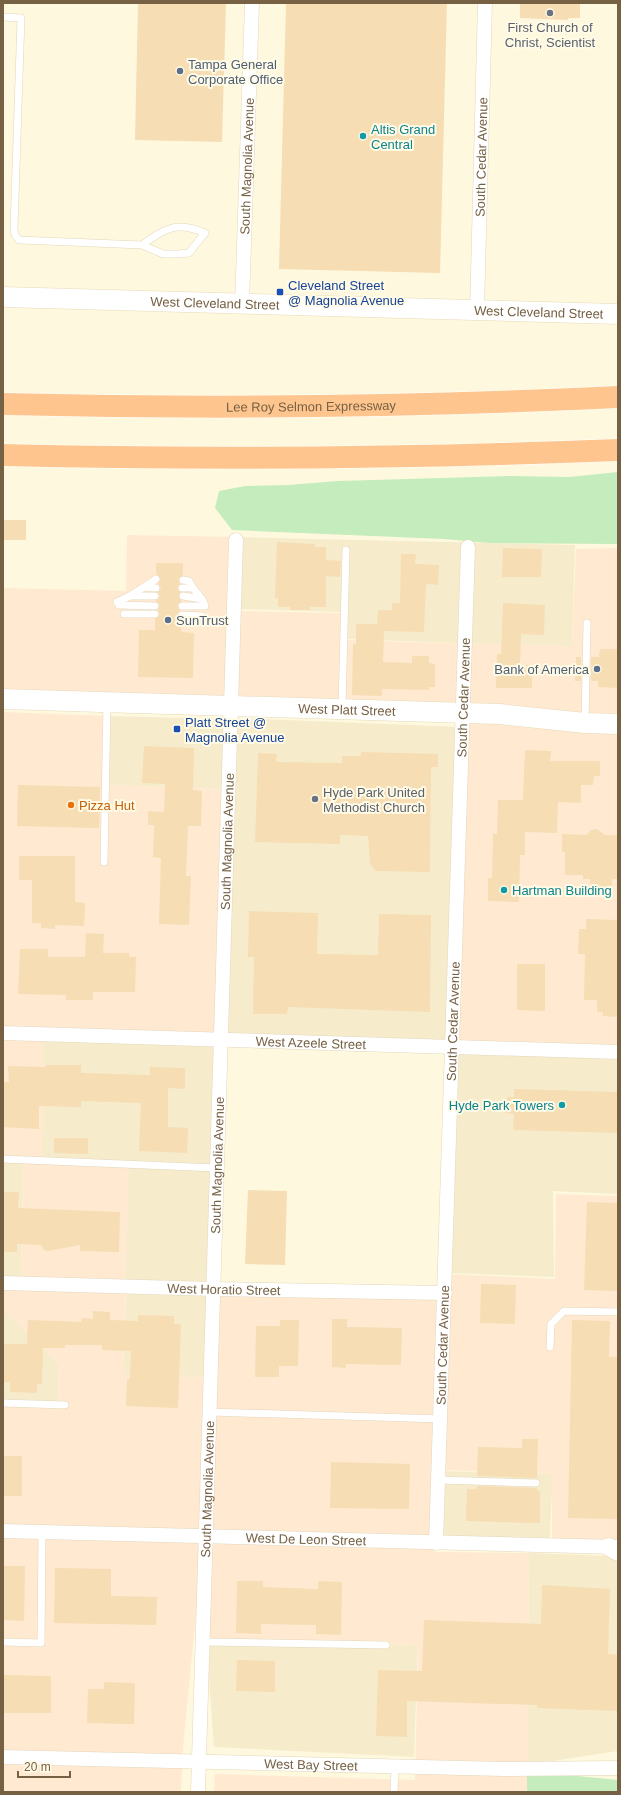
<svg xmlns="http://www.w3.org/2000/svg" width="621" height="1795" font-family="Helvetica,sans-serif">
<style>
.residential{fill:#f6eccc}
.commercial{fill:#ffe9d1}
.green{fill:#c5ecbc}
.building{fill:#f6ddb3}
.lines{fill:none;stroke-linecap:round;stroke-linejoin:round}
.service-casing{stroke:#e3d6ba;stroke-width:8}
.minor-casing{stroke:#e3d6ba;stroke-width:15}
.tertiary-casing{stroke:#e3d6ba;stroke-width:19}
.secondary-casing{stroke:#e8d9b7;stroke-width:21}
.motorway-casing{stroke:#fff;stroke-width:23}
.service{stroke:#fff;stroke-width:7}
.minor{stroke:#fff;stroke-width:14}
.tertiary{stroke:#fff;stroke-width:18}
.secondary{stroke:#fff;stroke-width:20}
.motorway{stroke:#ffc58f;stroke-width:22}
.worship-dot{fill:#6b7280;stroke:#fffbe6;stroke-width:1.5}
.service-dot{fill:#5c6f8a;stroke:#fffbe6;stroke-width:1.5}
.culture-dot{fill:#0f9aa8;stroke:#fffbe6;stroke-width:1.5}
.transit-dot{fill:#1a4fb4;stroke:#fffbe6;stroke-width:1.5}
.food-dot{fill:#e8710a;stroke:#fffbe6;stroke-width:1.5}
.labels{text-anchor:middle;stroke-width:4;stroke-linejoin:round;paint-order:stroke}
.worship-label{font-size:13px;fill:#5b616d;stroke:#fffbe6}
.service-label{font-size:13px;fill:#4e5e75;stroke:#fffbe6;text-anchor:start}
.culture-label{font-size:13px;fill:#0d838f;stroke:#fffbe6;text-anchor:start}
.street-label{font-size:13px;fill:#766144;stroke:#fffbe6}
.transit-label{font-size:13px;fill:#164399;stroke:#fffbe6;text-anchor:start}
.food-label{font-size:13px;fill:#c56008;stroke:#fffbe6;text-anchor:start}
</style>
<rect width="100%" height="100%" fill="#fef9de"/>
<g class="residential">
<path d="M238,537L575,545L572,647L343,639V612L236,609Z"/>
<path d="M107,716L227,719L225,789L105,785Z"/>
<path d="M235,718L460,727L449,1043L226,1036Z"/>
<path d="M43,1035L218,1041L210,1378L123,1374L126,1288L42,1163Z"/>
<path d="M455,1049L618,1055V1194L553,1191L554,1277L447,1273Z"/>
<path d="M3,1156L23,1157L21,1280H3Z"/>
<path d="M3,1310L59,1365L58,1403L3,1401Z"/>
<path d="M442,1471L553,1474L549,1549L439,1546Z"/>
<path d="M529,1553L609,1556L618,1559V1751L527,1765Z"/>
<path d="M206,1639L418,1645L414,1757L214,1747Z"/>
</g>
<g class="commercial">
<path d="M127,535L235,537L231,712L3,707V588L126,591Z"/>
<path d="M618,548V1051L455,1044L464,720L233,711L236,611L342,613V640L572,646L576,549Z"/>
<path d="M3,712L107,716L106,785L225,789L217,1035L3,1030Z"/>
<path d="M3,1035H43L42,1162L129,1166L123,1374L210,1378L205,1535L3,1529V1401L58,1403L59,1365L3,1310V1280H21L23,1157L3,1156Z"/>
<path d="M556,1194L618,1196V1550L552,1548V1474L442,1470L447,1274L555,1279Z"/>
<path d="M215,1292L441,1296L435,1552L529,1553L527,1792H214L215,1774L415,1780L418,1645L206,1639Z"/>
<path d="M3,1535L203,1540L183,1748L181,1792H3Z"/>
</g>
<g class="green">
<path d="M618,472V544L489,543L444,539L232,530L215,508L219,491L245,486L289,485L338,481L510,476L569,477Z"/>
<path d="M527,1771L618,1780V1792H527Z"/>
</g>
<g class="building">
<path d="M138,3H226L222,142L135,140Z"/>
<path d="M286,3H447L440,273L279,269Z"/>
<path d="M520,3H580V18H568V20L520,18Z"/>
<rect x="3" y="520" width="23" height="20"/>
<path d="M277,542L315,544V547H326V560L341,561L340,577L326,576V607H310V610H290V607H278V598H275Z"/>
<path d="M503,548L542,549L541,577H502Z"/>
<path d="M401,554H416L415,564L439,565L438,585L426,584L424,632L384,631L383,662L412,663V656H429V663L435,664V687H429V690L382,689V696L352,695L353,644H356V624H377L378,610H392V603H400Z"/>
<path d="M156,563H183V575L178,579L180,584L177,588L180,592L179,598L182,601L178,604V608L180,610L177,615L182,620L181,632L194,633L193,678L138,677L139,630H155V619L160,614L158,610L160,604L155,601L160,596L158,592L161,588L158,584L161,578L156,574Z"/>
<path d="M503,603L545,605L544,635L521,634L520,665H532V688H496L497,654H501Z"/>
<path d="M600,649H618V688L598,687V681H591V657H599Z"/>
<path d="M576,657H581V681H575Z"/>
<path d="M144,746L194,748L193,790L202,791L201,826H188L186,876H191L189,925L159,924L161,858L153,857L154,825H148V811L164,812L165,784L142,783Z"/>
<path d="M525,750L551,751L550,761H600V776H594L593,785H581V803L558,802L557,833L525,832V855H520L519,902L488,901V878H492L493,834H497L498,800H523Z"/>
<path d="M361,752L438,754V767H431L430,872L376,871L370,864L368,836L340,835V844L255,842L258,753L277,754L276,762L342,763V756H361Z"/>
<path d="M18,785L100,787L99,828L17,826Z"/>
<path d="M597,829L605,835H618V879H612V888L591,887L590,879H583V875H565V852H562V834L587,835L591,830Z"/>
<path d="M19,856H75V902L85,903L84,926L55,925V929L41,928V923H32V880H19Z"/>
<path d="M249,911L318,913L317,954L378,955L379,914L431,915L430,1012L288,1007L287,1014H253L254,957H248Z"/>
<path d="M586,919L618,920V1017L603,1016V1012H597V1000H584L585,954H578L579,929H586Z"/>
<path d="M86,933L104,934L103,953H129V957H136L135,992H93V1000H66V995L18,994L20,949H48V957H85Z"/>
<path d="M517,964H545V1011L517,1010Z"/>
<path d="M46,1065H81V1073L150,1075V1067L185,1068V1089L168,1088V1127L188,1128L187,1153L139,1151L141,1103L81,1101V1107L39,1106V1129L3,1127V1082H9L8,1066L46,1067Z"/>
<path d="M514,1089L618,1092V1133L513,1130L514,1114L506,1113L507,1097H514Z"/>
<path d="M54,1138H88V1154L54,1153Z"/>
<path d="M248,1190L287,1191L285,1265L245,1264Z"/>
<path d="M3,1192H19L18,1208L120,1212L119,1252L80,1251V1245L48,1251L44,1250L41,1245L17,1244V1252H3Z"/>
<path d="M587,1202L618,1203V1291L584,1290Z"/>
<path d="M481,1284L516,1285L515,1324L480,1323Z"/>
<path d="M93,1311L110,1312V1320L138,1321V1315L174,1316V1324H181L178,1408L126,1406L127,1379H130L131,1351L102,1350V1345H65V1348H43L42,1384H37V1393L10,1392V1382H3V1344H27L28,1320L81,1322L82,1318L93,1319Z"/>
<path d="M332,1319H347V1327L402,1328L401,1365L346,1364V1368L332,1367Z"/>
<path d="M280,1320H299L298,1366H279V1377H255L256,1326H280Z"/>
<path d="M572,1320L610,1321L609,1357H618V1519L568,1518Z"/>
<path d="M522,1439H538L537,1478L477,1476L478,1447L522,1448Z"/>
<rect x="3" y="1456" width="19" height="40"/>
<path d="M331,1462L410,1464L409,1509L330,1508Z"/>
<path d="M477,1486L537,1488V1491H540V1523L466,1521L467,1489H477Z"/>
<path d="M3,1566H25L24,1621L3,1620Z"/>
<path d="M55,1568L111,1569V1596L157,1597L156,1625L54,1623Z"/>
<path d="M237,1581H263V1587L318,1589V1581L342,1582L341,1635L316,1634V1625L261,1624V1634L236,1633Z"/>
<path d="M542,1585L610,1589L608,1654L618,1655V1711L537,1708V1705L407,1701V1737L376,1736L378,1670L422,1671L424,1620L541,1624Z"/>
<path d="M237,1660L275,1661V1692L236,1691Z"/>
<path d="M3,1675L51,1676V1713H3Z"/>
<path d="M104,1682L135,1683L134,1724L87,1723L88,1689H104Z"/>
</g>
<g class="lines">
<g class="service-casing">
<g id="service">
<path d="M3,17L21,18L14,229L15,235L19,240L142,245L163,254H179L189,253L205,233C177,221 165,228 142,245"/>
<path d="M183,580L189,581L193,588"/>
<path d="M144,587L156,579"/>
<path d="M182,588H193L201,598"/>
<path d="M130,596L144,587L156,588"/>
<path d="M117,602L130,596H155"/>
<path d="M119,605L155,606"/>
<path d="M182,606H205L202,599L183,596"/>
<path d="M124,614H155"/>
<path d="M182,615L202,616"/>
<path d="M342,708L346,550"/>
<path d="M585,721L587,623"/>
<path d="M104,862L107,703"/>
<path d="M3,1159L217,1168"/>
<path d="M550,1347L551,1324L564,1311L618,1312"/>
<path d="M3,1403L65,1405"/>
<path d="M210,1412L441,1419"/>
<path d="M439,1480L536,1483"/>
<path d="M3,1642L41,1643L42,1533"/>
<path d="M203,1642L386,1645"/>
<path d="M394,1792L395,1766"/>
</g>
</g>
<g class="minor-casing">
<g id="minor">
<path id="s1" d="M242,305L252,3"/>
<path id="s2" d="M477,311L485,3"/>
<path id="s3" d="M3,1033L618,1052"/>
<path id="s4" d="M3,1283L214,1289L445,1293"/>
<path id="s5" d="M3,1531L618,1547"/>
<path id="s6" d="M436,1543L468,547"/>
<path id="s7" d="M3,1757L504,1769L618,1768"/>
<path id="s8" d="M198,1792L236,540"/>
</g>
</g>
<g class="tertiary-casing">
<path id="tertiary" d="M609,1547L618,1552"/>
</g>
<g class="secondary-casing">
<g id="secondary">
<path id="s9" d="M3,297L618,314"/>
<path id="s10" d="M3,699L499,714L585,723L618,724"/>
</g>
</g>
<g class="motorway-casing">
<g id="motorway">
<path id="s11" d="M3,404C208,409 413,407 618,397"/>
<path d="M3,455C208,460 413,458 618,450"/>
</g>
</g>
<use href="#service" class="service"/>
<use href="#minor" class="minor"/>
<use href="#tertiary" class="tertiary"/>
<use href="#secondary" class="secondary"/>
<use href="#motorway" class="motorway"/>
</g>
<g class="worship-dot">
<circle cx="550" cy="13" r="4"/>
<circle cx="315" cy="799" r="4"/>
</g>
<g class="service-dot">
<circle cx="180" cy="71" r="4"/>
<circle cx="168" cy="620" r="4"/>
<circle cx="597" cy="669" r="4"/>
</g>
<g class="culture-dot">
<circle cx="363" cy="136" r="4"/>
<circle cx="504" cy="890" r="4"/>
<circle cx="562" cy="1105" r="4"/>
</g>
<g class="transit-dot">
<rect x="276" y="288" width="8" height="8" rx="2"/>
<rect x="173" y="725" width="8" height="8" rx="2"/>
</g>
<circle class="food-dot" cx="71" cy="805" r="4"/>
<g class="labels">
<g class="worship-label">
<text x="550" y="32">First Church of<tspan x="550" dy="15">Christ, Scientist</tspan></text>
<text x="323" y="797" text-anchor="start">Hyde Park United<tspan x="323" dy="15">Methodist Church</tspan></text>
</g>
<g class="service-label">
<text x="188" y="69">Tampa General<tspan x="188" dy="15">Corporate Office</tspan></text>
<text x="176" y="625">SunTrust</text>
<text x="589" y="674" text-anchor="end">Bank of America</text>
</g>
<g class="culture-label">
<text x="371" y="134">Altis Grand<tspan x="371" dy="15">Central</tspan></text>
<text x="512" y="895">Hartman Building</text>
<text x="554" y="1110" text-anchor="end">Hyde Park Towers</text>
</g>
<g class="street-label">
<text dy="5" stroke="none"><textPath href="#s2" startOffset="154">South Cedar Avenue</textPath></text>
<text dy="5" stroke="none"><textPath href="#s1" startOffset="139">South Magnolia Avenue</textPath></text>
<text dy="5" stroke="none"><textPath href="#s9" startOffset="212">West Cleveland Street</textPath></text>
<text dy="5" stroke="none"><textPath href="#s9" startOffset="536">West Cleveland Street</textPath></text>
<text dy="5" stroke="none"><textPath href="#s11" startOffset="308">Lee Roy Selmon Expressway</textPath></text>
<text dy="5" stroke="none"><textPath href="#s6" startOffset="846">South Cedar Avenue</textPath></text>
<text dy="5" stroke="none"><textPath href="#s10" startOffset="344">West Platt Street</textPath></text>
<text dy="5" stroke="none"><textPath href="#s8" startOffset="951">South Magnolia Avenue</textPath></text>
<text dy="5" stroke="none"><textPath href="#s6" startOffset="522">South Cedar Avenue</textPath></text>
<text dy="5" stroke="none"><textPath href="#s3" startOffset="308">West Azeele Street</textPath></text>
<text dy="5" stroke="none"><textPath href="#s8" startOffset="627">South Magnolia Avenue</textPath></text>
<text dy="5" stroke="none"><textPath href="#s4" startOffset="221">West Horatio Street</textPath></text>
<text dy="5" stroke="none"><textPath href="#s6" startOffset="198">South Cedar Avenue</textPath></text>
<text dy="5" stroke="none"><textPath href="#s8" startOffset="303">South Magnolia Avenue</textPath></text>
<text dy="5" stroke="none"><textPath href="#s5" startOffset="303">West De Leon Street</textPath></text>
<text dy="5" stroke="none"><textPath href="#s7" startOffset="308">West Bay Street</textPath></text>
</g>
<g class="transit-label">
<text x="288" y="290">Cleveland Street<tspan x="288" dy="15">@ Magnolia Avenue</tspan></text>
<text x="185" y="727">Platt Street @<tspan x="185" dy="15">Magnolia Avenue</tspan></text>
</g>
<g class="food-label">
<text x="79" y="810">Pizza Hut</text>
</g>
</g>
<rect width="621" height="1795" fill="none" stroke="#766144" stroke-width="8"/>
<path d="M18 1771v6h52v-6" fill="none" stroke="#766144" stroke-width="2"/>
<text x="24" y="1771" font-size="12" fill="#766144" stroke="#fffbe6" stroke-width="3" paint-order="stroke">20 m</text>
</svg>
